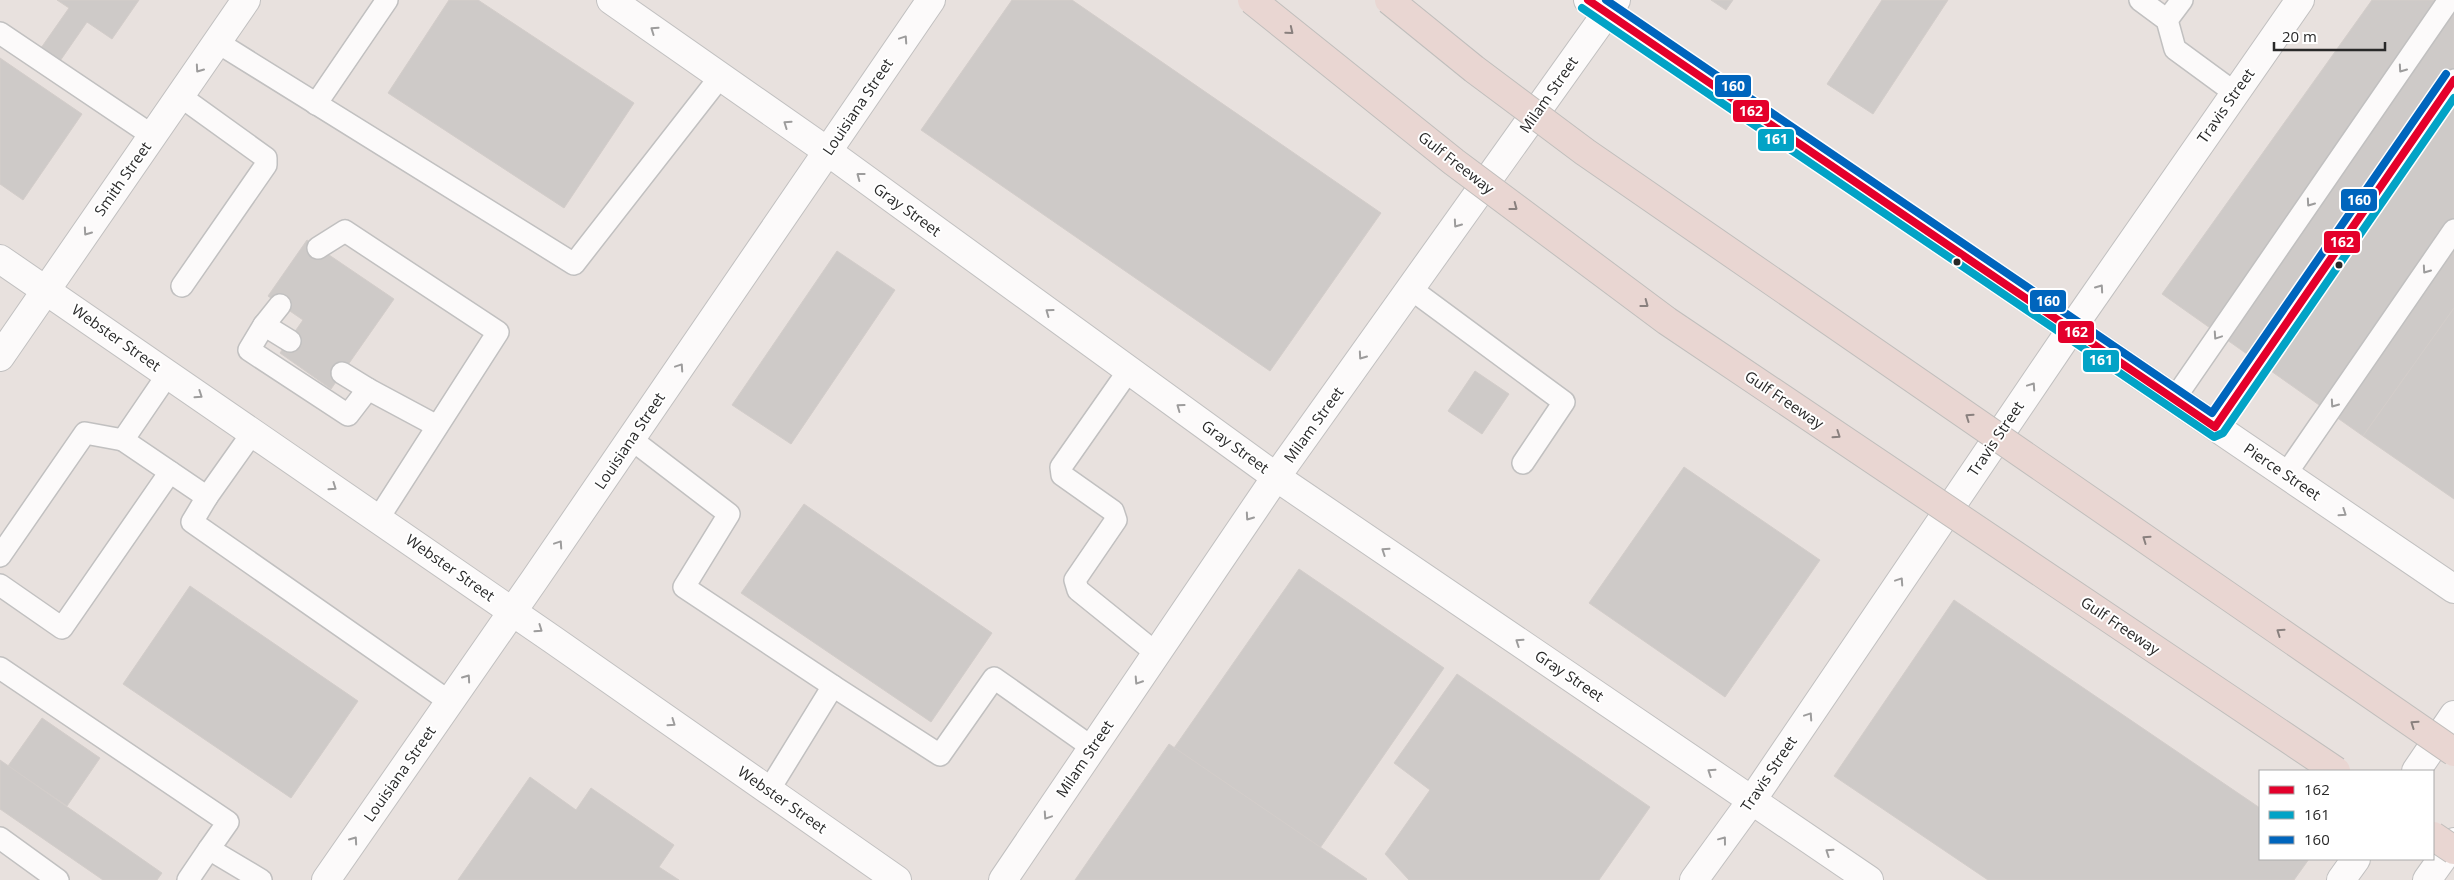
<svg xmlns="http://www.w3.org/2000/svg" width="2454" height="880" font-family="'Open Sans',sans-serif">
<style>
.building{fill:#cecac8;stroke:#d3cdca}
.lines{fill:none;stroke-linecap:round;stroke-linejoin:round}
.service-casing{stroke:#c1c0c0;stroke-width:24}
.secondary-casing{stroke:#c1c0c0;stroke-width:30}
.service{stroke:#fcfafa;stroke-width:21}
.secondary{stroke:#fcfafa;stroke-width:28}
.motorway-bridge-casing{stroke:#c0bebc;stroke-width:30;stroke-linecap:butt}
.motorway-bridge{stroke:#e9d6d2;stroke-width:28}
.bus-1-casing{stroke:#fff;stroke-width:11}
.bus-2-casing{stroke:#fff;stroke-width:11}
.bus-3-casing{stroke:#fff;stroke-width:11}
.bus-1{stroke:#e4002b;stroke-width:8}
.bus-2{stroke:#02a3c6;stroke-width:8}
.bus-3{stroke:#0065bd;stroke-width:8}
.oneway{stroke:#9d9c9c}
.oneway2{stroke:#89807e}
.bus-dot{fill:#292929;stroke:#fff;stroke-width:2}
.labels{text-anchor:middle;stroke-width:4;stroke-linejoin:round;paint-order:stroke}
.street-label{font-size:15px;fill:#292929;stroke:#fff}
.line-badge{stroke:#fff;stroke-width:2}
.badge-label{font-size:14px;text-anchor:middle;font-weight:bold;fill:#fff}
</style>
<rect width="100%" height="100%" fill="#e8e1de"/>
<g class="building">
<path d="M57,0H139L112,39L87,22L60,61L41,48L69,8Z"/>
<path d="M449,0H478L634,103L564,208L388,93Z"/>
<path d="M1012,0H1072L1381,213L1270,371L921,130Z"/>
<path d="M1711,0H1733L1726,10Z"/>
<path d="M1882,0H1948L1873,114L1827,84Z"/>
<path d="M2372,0H2454V308L2363,436L2162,294Z"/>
<path d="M0,58L82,114L23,200L0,184Z"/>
<path d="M307,240L394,299L331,389L280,353L303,320L268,296Z"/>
<path d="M837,251L895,290L791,444L732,405Z"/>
<path d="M2454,308V499L2363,436Z"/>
<path d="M1475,371L1509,394L1482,434L1448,411Z"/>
<path d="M1684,467L1820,560L1725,697L1589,603Z"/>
<path d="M804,504L992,633L931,722L741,593Z"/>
<path d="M1299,569L1444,668L1320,848L1174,748Z"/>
<path d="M190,586L358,701L291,798L123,684Z"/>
<path d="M1954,600L2260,808V859H2309L2294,880H1988L1834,776Z"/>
<path d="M1457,674L1650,807L1599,880H1409L1385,854L1430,790L1394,763Z"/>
<path d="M42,718L100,758L67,806L8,766Z"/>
<path d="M1169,744L1367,879L1366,880H1075Z"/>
<path d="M0,760L162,873L157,880H103L0,809Z"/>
<path d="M530,777L576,810L591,788L674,845L659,867L679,880H458Z"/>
</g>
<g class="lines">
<g class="service-casing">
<g id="service">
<path d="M2140,0L2167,20L2175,49L2235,93"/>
<path d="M2167,20L2182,0"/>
<path d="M0,33L153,136"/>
<path d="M217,42L574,264L720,77"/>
<path d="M180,96L266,158V165L182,286"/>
<path d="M316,104L387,0"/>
<path d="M318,248L345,231L498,332L378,519"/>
<path d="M1411,289L1564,402L1523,463"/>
<path d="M280,305L264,325L249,350L348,415L368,389L437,426"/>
<path d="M264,325L290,341"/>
<path d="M1129,370L1061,467L1062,475L1113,511L1116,520L1075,580L1078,590L1156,653"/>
<path d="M342,373L368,389"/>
<path d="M168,374L123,440L207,497L192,522L450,702"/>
<path d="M2175,398L2449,0"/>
<path d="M2215,427L2454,80"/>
<path d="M631,439L729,514L684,587L833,686L769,790"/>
<path d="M2286,474L2454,230"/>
<path d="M207,497L253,432"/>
<path d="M0,556L85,433L123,440"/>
<path d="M0,585L62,628L170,472"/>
<path d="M0,668L228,822L209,849L261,880"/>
<path d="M833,686L940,755L994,678L1093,748"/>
<path d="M0,838L58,880"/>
<path d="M188,880L209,849"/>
</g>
</g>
<g class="secondary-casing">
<g id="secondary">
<path d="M611,0L827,151L1276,477L1869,880"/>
<path d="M1588,0L2454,589"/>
<path d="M0,259L552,639L897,880"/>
<path d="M0,357L246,0"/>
<path d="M2416,771L2454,715"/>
<path d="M326,880L535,579L931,0"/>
<path d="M1003,880L1276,477L1616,0"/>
<path d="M1694,880L1752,800L2072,328L2300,0"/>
<path d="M2341,880L2356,859"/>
<path d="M2427,880L2454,842"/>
</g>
</g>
<use href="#service" class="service"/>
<use href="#secondary" class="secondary"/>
<g class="motorway-bridge-casing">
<g id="motorway-bridge">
<path d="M1252,0L1454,162L1667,321L2336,771"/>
<path d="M1389,0L1474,69L1585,152L2454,752"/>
<path d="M2433,836L2454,850"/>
</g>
</g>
<use href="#motorway-bridge" class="motorway-bridge"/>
<g class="bus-1-casing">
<path id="bus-1" d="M1588,0L2215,427L2454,80"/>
</g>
<g class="bus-2-casing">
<path id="bus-2" d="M1582,8L2214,437L2223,433L2454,98"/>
</g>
<g class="bus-3-casing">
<path id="bus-3" d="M1606,0L2212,413L2446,74"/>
</g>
<use href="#bus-1" class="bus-1"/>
<use href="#bus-2" class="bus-2"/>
<use href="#bus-3" class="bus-3"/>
</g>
<defs><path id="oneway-chevron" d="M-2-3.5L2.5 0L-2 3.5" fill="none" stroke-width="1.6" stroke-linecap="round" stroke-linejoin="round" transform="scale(1.25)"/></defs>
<g class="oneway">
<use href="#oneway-chevron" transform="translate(654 30) rotate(-145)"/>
<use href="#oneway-chevron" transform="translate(904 39) rotate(-56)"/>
<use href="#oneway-chevron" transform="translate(199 69) rotate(125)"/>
<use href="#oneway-chevron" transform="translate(2402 69) rotate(125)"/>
<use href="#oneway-chevron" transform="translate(787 124) rotate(-145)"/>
<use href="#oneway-chevron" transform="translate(860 176) rotate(-143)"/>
<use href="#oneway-chevron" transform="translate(2310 203) rotate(125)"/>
<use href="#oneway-chevron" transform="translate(1457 224) rotate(125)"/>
<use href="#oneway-chevron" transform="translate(87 232) rotate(125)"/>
<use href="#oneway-chevron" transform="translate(2426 270) rotate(125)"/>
<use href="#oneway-chevron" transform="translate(2100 288) rotate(-55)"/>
<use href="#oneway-chevron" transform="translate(1049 312) rotate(-144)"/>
<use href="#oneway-chevron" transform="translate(2217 336) rotate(124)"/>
<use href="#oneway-chevron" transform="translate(1362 356) rotate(125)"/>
<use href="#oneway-chevron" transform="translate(680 367) rotate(-56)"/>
<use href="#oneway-chevron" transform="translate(2032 386) rotate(-56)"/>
<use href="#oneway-chevron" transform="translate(199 395) rotate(34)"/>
<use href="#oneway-chevron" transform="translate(2334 404) rotate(125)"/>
<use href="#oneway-chevron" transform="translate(1180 407) rotate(-144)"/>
<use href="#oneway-chevron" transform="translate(333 487) rotate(35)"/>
<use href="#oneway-chevron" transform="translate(2343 513) rotate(34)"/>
<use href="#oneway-chevron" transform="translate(1249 517) rotate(125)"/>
<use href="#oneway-chevron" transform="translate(559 544) rotate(-56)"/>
<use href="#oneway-chevron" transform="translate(1385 551) rotate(-146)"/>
<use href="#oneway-chevron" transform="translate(1900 581) rotate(-56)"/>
<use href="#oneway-chevron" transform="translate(539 629) rotate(35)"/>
<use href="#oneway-chevron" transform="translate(1519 642) rotate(-146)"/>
<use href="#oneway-chevron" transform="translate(467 678) rotate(-55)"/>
<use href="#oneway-chevron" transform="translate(1138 681) rotate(123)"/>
<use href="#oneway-chevron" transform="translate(1809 716) rotate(-56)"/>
<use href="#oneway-chevron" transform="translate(672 723) rotate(35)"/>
<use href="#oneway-chevron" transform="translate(1711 772) rotate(-146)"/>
<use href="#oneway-chevron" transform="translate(1047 816) rotate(124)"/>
<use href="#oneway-chevron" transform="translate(354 840) rotate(-55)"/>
<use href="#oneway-chevron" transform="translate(1723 840) rotate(-53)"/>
<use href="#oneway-chevron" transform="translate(1829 852) rotate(-146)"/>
</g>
<g class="oneway2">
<use href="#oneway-chevron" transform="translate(1290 31) rotate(39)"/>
<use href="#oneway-chevron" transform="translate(1514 207) rotate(37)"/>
<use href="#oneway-chevron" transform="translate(1645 304) rotate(37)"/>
<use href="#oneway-chevron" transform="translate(1969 417) rotate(-145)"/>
<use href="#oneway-chevron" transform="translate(1837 435) rotate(34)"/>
<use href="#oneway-chevron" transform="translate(2146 539) rotate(-145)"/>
<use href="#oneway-chevron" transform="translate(2280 632) rotate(-145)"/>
<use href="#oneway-chevron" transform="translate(2414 724) rotate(-145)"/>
</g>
<g class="bus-dot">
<circle cx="1957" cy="262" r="4.5"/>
<circle cx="2339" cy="265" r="4.5"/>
</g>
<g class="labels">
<g class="street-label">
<text transform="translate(1549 95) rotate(-55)" y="5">Milam Street</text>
<text transform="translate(2226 106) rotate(-55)" y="5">Travis Street</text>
<text transform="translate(858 107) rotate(-56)" y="5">Louisiana Street</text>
<text transform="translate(1456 163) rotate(38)" y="5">Gulf Freeway</text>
<text transform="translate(123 179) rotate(-55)" y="5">Smith Street</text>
<text transform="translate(907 210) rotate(36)" y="5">Gray Street</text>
<text transform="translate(116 338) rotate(35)" y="5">Webster Street</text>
<text transform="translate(1784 400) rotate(34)" y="5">Gulf Freeway</text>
<text transform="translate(1314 425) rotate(-54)" y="5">Milam Street</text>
<text transform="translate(1996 439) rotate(-56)" y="5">Travis Street</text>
<text transform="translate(630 441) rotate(-56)" y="5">Louisiana Street</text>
<text transform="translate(1235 447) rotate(36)" y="5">Gray Street</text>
<text transform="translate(2282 472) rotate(34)" y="5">Pierce Street</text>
<text transform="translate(450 568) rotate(35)" y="5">Webster Street</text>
<text transform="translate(2120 626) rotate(34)" y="5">Gulf Freeway</text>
<text transform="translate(1569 676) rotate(34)" y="5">Gray Street</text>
<text transform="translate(1085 759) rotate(-56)" y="5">Milam Street</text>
<text transform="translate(400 774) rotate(-55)" y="5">Louisiana Street</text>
<text transform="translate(1769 774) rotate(-56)" y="5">Travis Street</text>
<text transform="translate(782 800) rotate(35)" y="5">Webster Street</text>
</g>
</g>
<g class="line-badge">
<rect x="1714" y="74" width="38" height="24" rx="5" fill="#0065bd"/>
<rect x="1732" y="99" width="38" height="24" rx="5" fill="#e4002b"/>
<rect x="1757" y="128" width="38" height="24" rx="5" fill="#02a3c6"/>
<rect x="2340" y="188" width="38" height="24" rx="5" fill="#0065bd"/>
<rect x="2323" y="230" width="38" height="24" rx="5" fill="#e4002b"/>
<rect x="2029" y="289" width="38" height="24" rx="5" fill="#0065bd"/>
<rect x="2057" y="320" width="38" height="24" rx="5" fill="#e4002b"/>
<rect x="2082" y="349" width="38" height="24" rx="5" fill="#02a3c6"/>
</g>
<g class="badge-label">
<text x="1733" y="91">160</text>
<text x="1751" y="116">162</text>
<text x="1776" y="144">161</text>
<text x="2359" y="205">160</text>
<text x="2342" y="247">162</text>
<text x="2048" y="306">160</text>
<text x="2076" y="337">162</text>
<text x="2101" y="365">161</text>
</g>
<rect x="2259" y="770" width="175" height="90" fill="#ffffff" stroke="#a9a9a9"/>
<rect x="2269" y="786" width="25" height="8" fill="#e4002b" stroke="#a9a9a9"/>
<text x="2304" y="795" font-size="15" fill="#292929">162</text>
<rect x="2269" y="811" width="25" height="8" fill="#02a3c6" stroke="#a9a9a9"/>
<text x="2304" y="820" font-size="15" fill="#292929">161</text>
<rect x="2269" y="836" width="25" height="8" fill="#0065bd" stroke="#a9a9a9"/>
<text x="2304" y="845" font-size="15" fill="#292929">160</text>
<path d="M2274 42v8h111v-8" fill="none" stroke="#292929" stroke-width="2.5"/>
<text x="2282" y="42" font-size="15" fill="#292929" stroke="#ffffff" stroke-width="4" paint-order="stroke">20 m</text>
</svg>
